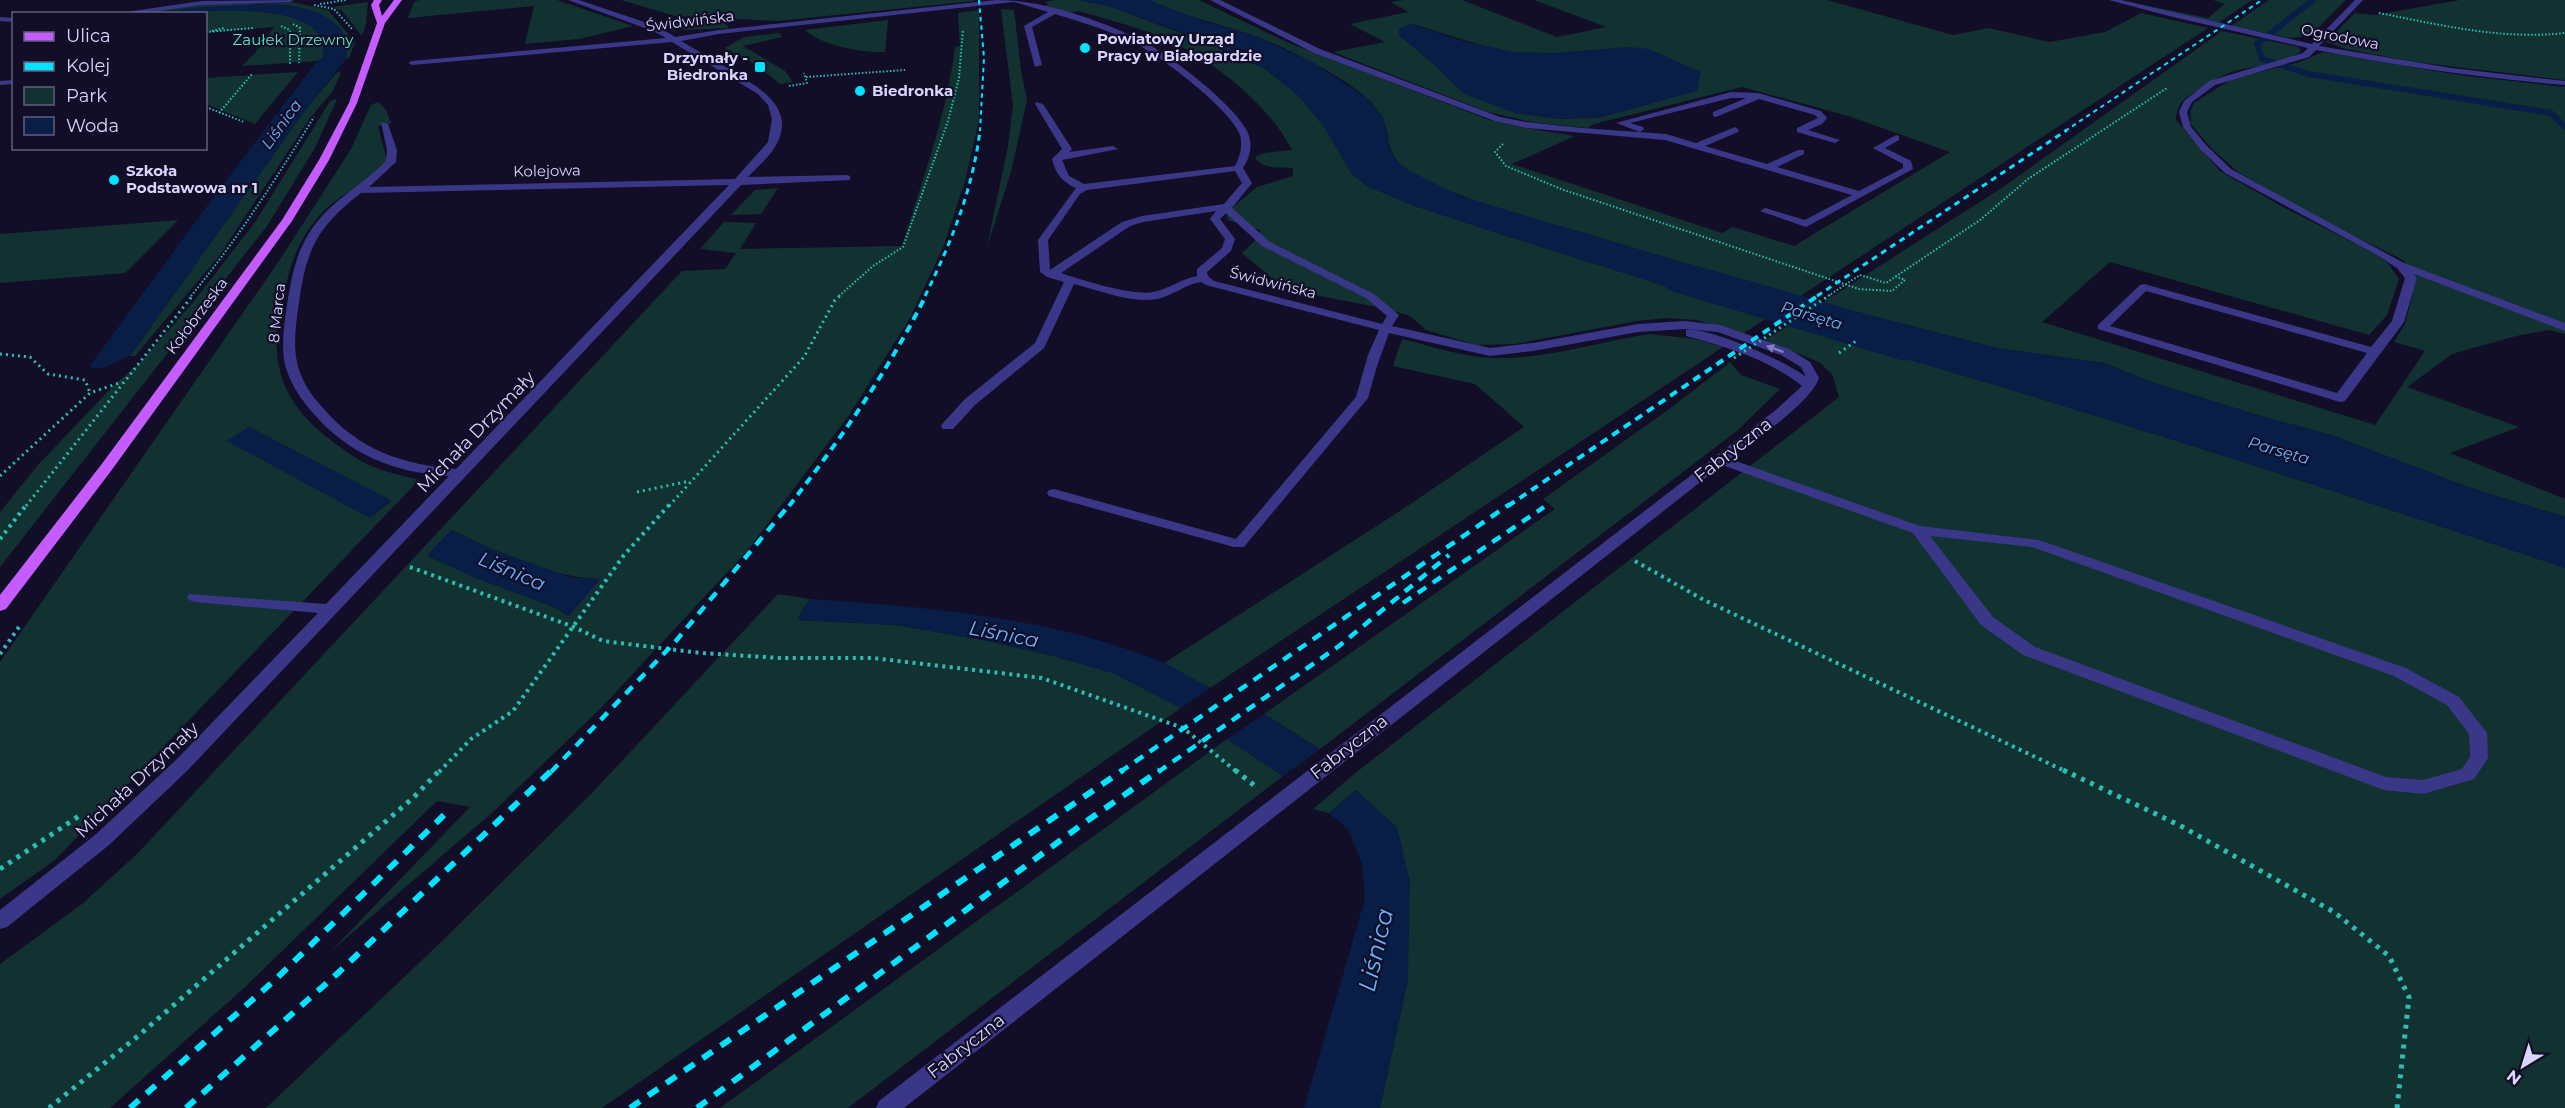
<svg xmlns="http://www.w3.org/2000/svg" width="2565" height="1108" font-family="Montserrat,sans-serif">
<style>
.green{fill:#113231;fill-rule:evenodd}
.water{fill:#081e47}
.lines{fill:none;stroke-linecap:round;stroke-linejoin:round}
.stream{stroke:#081e47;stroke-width:6}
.river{fill:#081e47;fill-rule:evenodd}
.path-far3{stroke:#2abeb6;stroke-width:2;stroke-dasharray:1.5 2;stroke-linecap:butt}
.path-far2{stroke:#2abeb6;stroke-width:3;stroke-dasharray:2 4;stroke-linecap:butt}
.path-far1{stroke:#2abeb6;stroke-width:4;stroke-dasharray:3 4.5;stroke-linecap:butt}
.path{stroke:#2abeb6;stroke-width:5;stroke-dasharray:4 6;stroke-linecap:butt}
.minor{fill:#3b3788;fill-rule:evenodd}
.major{fill:#c45cff;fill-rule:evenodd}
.rail-far4{stroke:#01e3ff;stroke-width:2;stroke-dasharray:4.5 4;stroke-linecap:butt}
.rail-far3{stroke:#01e3ff;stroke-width:3;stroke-dasharray:6 5;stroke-linecap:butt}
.rail-far2{stroke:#01e3ff;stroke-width:4;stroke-dasharray:8 6;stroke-linecap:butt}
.rail-far1{stroke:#01e3ff;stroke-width:4.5;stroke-dasharray:10 8;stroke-linecap:butt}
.rail{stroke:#01e3ff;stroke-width:6;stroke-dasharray:12 10;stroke-linecap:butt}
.path-bridge-far1{stroke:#2abeb6;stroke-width:2;stroke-dasharray:1.5 2;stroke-linecap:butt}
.path-bridge{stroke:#2abeb6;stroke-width:3;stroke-dasharray:2 4;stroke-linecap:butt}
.oneway{fill:#837ebe}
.poi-dot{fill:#01e3ff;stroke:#130e27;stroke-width:2}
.labels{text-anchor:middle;stroke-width:4.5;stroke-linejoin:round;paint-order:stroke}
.far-street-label{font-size:15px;fill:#dad5ff;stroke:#130e27}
.far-poi-label{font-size:15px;font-weight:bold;fill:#dad5ff;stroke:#130e27;text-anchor:start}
.far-park-label{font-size:15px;fill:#5be5c4;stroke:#130e27}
.far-water-label{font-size:16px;font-style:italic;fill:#63b5ff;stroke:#130e27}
.street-label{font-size:18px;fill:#dad5ff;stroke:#130e27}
.water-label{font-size:20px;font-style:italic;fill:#63b5ff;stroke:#130e27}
.near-water-label{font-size:24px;font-style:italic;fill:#63b5ff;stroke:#130e27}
</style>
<rect width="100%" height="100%" fill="#130e27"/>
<g class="green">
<path d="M419,0H557L633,26L579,39L525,44L534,6L408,18L414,2Z"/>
<path d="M621,0H974V1L777,21L675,16Z"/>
<path d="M1053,0H1077L1109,6L1226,50L1265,69L1298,95L1325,128L1351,173L1367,186L1412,205L1497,233L1767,318L1744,333L1696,320L1667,318L1637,321L1515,344L1476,345L1426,330L1410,316L1387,309L1294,291L1280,285L1242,253L1260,236V230L1228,220L1226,213L1257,187L1293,176V168C1280,167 1265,170 1256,159V156L1264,153L1292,150C1267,101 1205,53 1153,34C1129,25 1103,18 1078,11L1069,13L1045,6L1048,5L1045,2Z"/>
<path d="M1149,0H1199L1289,43L1487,119L1520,127L1575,136L1512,164L1722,233L1733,227L1794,246L1950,152L1848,116L1742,87L1594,124L1587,128L1531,122L1488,112L1333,52L1385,42L1350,24L1408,12L1391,2L1404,0H1462L1557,37L1606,27L1534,0H1827L1953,35L1989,28L2049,42L2105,32L2141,13L2208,28L1799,297C1723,275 1648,252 1573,230C1517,214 1458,200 1408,170C1379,152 1395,123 1367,98C1340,75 1286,47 1252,35C1217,23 1182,16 1149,0ZM1411,24C1446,33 1478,47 1514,52C1551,57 1592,50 1630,47L1602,117L1560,119L1516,113L1429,60L1399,35V29Z"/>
<path d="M2213,0H2252L2218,23L2139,4L2208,18L2225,4Z"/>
<path d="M2269,0H2346L2310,36L2291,38L2231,26Z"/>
<path d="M2460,0H2565V80L2415,62L2346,49L2326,42L2355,13L2374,15Z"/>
<path d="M292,2L328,10L355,42L349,58L346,59L340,28L262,4L131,14L210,4Z"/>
<path d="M368,2L366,24L362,36L342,11L333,7Z"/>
<path d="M242,8C273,9 310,11 325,44L323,58L317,61L242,66L254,54L274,27L206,33V14H179Z"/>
<path d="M1001,9L1014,10L1021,70L1027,100L1011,172L987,247L1008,146L1013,105Z"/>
<path d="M979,10V120L965,181L944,245L910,318L849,415L748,550L600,709L493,812L330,952L470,807L437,801L245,987L110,1108H0V964L82,904L137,854L682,271L725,269L736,253L700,249L724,222L756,223L740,249L902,246C922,181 947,114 955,47L960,46L958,13ZM452,530C497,552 548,577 600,579L568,616L554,607L474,577L428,556Z"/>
<path d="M888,20L885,52C863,53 822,46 805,30Z"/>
<path d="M678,21L725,23L729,28L683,30L662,25Z"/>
<path d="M2222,31L2299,47L2301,51C2287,65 2257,65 2238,70C2223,74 2209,82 2196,91C2184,98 2176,105 2176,120L2220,171L2283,207L2374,253L2387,262L2399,279L2387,315L2369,335L2110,262L2042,322L2375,425L2425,351L2394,342L2405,324L2417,277L2403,260L2308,213L2238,172L2212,149L2191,124L2190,112L2194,103L2232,79L2300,62L2323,52L2459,75L2565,87V334L2549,330L2516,336L2452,354L2407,387L2519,427L2450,453L2565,499V517L2468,487L2334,436L2261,416L2151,382L2104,363L1997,348L1822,303L2003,187Z"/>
<path d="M779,33L782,37L743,46L785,71L793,82L780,84L755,64L724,48L744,37Z"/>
<path d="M338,71L341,73L332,92L310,118L219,256L135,356H130L306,109Z"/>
<path d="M298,72L255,124L206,104V78Z"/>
<path d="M337,99L315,148L267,226L0,567V512L38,465L113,386L142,361L194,301L256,221L330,101Z"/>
<path d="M378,102L386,110L391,123L378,126L387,161C366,186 333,196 314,222C294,249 291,265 283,297C267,359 280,403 332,441C344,450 357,460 371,466C386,472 403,476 419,480L55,860L0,899V662L279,261L351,149L371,105ZM249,427L391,501L370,518L228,441Z"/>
<path d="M778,188L761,214L731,215L755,190Z"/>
<path d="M178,220L125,273L0,283V234Z"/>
<path d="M1790,325C2050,399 2308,481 2565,568V1108H1380L1408,979L1356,790L1329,813L1313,809L1354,774L1839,397L1832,374L1819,362L1765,340Z"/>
<path d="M1649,334L1695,339L1723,347L1210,688L1164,663L1403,509L1524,427L1475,384L1393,366L1402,339C1434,347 1465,358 1498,358C1544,359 1603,341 1649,334Z"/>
<path d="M1730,362L1741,375L1780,389L1738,430L1320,749L1264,714L1555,509L1543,499L1672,407Z"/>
<path d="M778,594L810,599L802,610L798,620L896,625L983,640L1050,655L1113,673L1181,708L602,1108H266L439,944L591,794Z"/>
<path d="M1227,739L1283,776L848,1108H720Z"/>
</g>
<g class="water">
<path d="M1077,0H1149L1194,18L1255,36L1312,62L1367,98L1383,117L1388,134L1389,149L1396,160L1406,169L1460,196L1799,297L1767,318L1497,233L1412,205L1367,186L1351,173L1325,128L1298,95L1265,69L1178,31L1109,6Z"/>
<path d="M276,4C308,6 354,18 346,59L306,109L130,356L102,368L89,367L204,210L317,61L323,57C332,0 216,11 179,13C168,14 157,14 146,13L202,7Z"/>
<path d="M1411,24L1466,42L1516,52L1554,53L1630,47L1649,49L1701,72L1697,91L1602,117L1560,119L1516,113L1464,94L1429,60L1399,35V29Z"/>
<path d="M1822,303L1997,348L2104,363L2151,382L2261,416L2334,436L2468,487L2565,517V568C2308,481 2050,399 1790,325Z"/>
<path d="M248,427L391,500L370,518L227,441Z"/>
<path d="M451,530L489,548L573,578L600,579L569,616L554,607L474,577L427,555Z"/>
<path d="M810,599C928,607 1051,617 1162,662C1178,669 1194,680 1210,688L1181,708L1113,673L1050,655L983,640L896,625L798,620L802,610Z"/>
<path d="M1264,714L1320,749L1283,776L1227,739Z"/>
<path d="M1356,790L1397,827L1410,881L1408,979L1380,1108H1304L1365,899L1362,863L1348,829L1329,813Z"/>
</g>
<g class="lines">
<path class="stream" d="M2313,0L2257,44L2262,59L2309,74L2551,113L2565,127"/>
<path class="river" d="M1687,263L1925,331L1933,343L1925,355L1904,361L1668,290L1660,279L1668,268Z"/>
<g class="path-far3">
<path d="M320,4L346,0"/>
<path d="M314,5L334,9L353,30"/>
<path d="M2379,13C2441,25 2501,40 2565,33"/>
<path d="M293,24L300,28L299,63"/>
<path d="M281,26L290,30V64"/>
<path d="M212,31L224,28"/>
<path d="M206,32L253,28"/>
<path d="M806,77L905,70"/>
<path d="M789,86L807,83L804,73"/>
<path d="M206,107L244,122"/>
<path d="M219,113L252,74"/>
<path d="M1503,144L1495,152L1506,166L1561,189L1859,289L1892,291L1905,280L1895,276"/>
<path d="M1860,275L1886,283L1980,220L2028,179L2167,88"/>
<path d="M191,296C237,240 276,179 314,117"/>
<path d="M839,296L873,266L903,247L948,121L959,78L963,29"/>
</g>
<g class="path-far2">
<path d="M1839,353L1856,341"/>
<path d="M0,354L30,357L48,374L85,380L90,393"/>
<path d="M0,476L90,393L122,382"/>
<path d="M637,492L690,481"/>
<path d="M26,506L193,295"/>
<path d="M669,506L804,357L835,300L841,295"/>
</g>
<g class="path-far1">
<path d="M0,539L27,504"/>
<path d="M1635,561L1704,600L2067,772"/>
<path d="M410,567L574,627L603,641L701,653L780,658H873L1042,678L1183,728L1237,772"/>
<path d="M0,654L19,627"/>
<path d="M439,772L471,739L513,711L624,555L670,504"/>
</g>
<g class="path">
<path d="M1235,770L1255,786"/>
<path d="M2063,770L2179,825L2334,912L2389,956L2409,997L2397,1108"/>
<path d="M0,869L82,814"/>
<path d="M49,1108L138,1036L414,797L440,770"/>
</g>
<g class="minor">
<path d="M294,0L290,2L202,5L136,14H112L202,1Z"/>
<path d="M568,0H579L659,27L675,37L719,30L996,0C1043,0 1095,19 1137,38C1165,51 1236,105 1248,133C1253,146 1250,157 1243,168L1252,183L1232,208L1270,242L1374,294L1399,315L1392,326L1490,348L1533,343L1638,324L1685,321L1720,325L1789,349L1810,362L1819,378C1810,404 1753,441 1730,459L1920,526L2039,540L2406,668L2459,697L2484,729L2487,733L2488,758L2474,779L2423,794L2384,790L2023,655L1981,625L1913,533L1722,465L904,1108H876L879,1101L1777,409L1802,386C1768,359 1727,347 1686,336V330C1708,326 1787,362 1806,377L1801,367L1781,355L1718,332L1685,329L1638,332L1533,351L1490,356L1389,333L1377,366L1368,398L1244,547H1234L1049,496L1047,493L1049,490L1054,489L1236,539L1356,397L1368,355L1379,330L1206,285L1201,282C1185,284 1173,296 1157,299C1131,304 1099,290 1074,284L1044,348L975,405L953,429H943L941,426L943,423L965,399L1035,343L1064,282L1047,277L1040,272L1038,240L1076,188C1063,183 1055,173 1052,159L1062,149L1035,104L1036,102L1043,104L1072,149L1069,152L1113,146L1118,149L1062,160L1069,176L1084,184L1235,166C1240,156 1243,146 1240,135C1231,109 1158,54 1133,42C1108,30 1081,22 1055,14L1032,27L1042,65L1035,67L1024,26L1048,12L1014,2L719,34L681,41C697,50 713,60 729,69C758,87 801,109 773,150C766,160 756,168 748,177L847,175L850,176V180L741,185L187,771L109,845L7,927L0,929V910L95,835L175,761L318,613L195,602L189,600L187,597L189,594L326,604L449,476C394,473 348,454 312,412C300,398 290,383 285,365C281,345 284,325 287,305C291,281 295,256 308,235C327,202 361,187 386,161L387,150L381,122L388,124L397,150L396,162L369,187L735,179L768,142L772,119L768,105L758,94L672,42L412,65L408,63L412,61L666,38L653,31ZM1235,171L1242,183L1224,204L1142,216L1122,222L1050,270L1048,240L1080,194L1087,190ZM729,185L456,469C404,465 359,450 324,409C311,395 301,381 297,362C293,343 296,322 299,303C306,249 318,226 361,193ZM1216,211L1210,219L1225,239L1222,248L1197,269V276C1181,279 1167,290 1153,292C1132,296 1082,280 1061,273L1130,226L1143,222ZM1226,213L1262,246L1366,298L1387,316L1382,324L1214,281L1208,276L1207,272L1231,251L1235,239L1220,219ZM1930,536L2032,547L2394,676L2447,705L2469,734L2470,757L2462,769L2423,780L2386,777L2035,647L1993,617Z"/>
<path d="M1210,0H1220L1320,49L1500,117L1526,122L1582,128L1666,134L1696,143L1735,127L1739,130L1738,132L1705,146L1767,164L1798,150H1804V154L1777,167L1859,191L1903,168V164L1873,148L1896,135L1899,136V140L1885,148L1911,161L1913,169L1806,227L1760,211L1765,208L1805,220L1852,195L1665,140L1526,128L1495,121L1314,53Z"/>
<path d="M2109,0H2121L2312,44L2355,0H2363L2319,46L2451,68L2565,81V85C2481,78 2398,66 2316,50L2309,57L2215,85L2192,102L2187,112L2191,127L2206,145L2231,169L2404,263L2565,323V331L2414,274L2417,278L2404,322L2345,401L2340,402L2098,329V325L2140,285L2144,284L2371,347L2392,321L2405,278L2397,268L2377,255L2225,173L2200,149L2183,127L2179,112L2184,101L2209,81L2303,53L2308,48L2169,16ZM2146,291L2367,353L2337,393L2110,326Z"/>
<path d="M0,17L14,18V22L0,21Z"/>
<path d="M14,80V84L0,85V81Z"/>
<path d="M1731,92L1758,93L1821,111L1827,118L1822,124L1808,130L1840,140L1835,143L1797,132V128L1818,118L1815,115L1759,99L1716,117L1713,116V112L1746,98H1731L1630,123L1643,127L1644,129L1640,132L1616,123Z"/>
</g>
<path class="major" d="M374,0H382L379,5L382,16L394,0H402L385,23L357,103L329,160L292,221L111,471L6,609L0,611V595L101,465L282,220L319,160L349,103L377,23L371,5Z"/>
<g class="rail-far4">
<path d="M979,0L984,58L980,131"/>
<path d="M2065,131L2262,0"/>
</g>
<g class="rail-far3">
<path d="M925,296C951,243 973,189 980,130"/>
<path d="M1817,296L2067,130"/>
</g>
<g class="rail-far2">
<path d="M789,506C840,440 889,370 926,295"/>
<path d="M1508,506L1819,295"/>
</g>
<g class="rail-far1">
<path d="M1403,603L1544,507"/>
<path d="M551,772L675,642L790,504"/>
<path d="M1120,772L1510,504"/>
<path d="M1158,772L1339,646L1449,555"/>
</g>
<g class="rail">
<path d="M130,1108L276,979L444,815"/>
<path d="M186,1108L338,973L552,770"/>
<path d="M630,1108L1123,770"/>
<path d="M697,1108L1084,823L1160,770"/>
</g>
<path class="path-bridge-far1" d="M1828,296L1860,275"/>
<path class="path-bridge" d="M1734,358L1830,295"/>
</g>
<defs><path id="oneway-solid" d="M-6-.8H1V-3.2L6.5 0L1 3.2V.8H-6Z" transform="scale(1.5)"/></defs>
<use class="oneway" href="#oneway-solid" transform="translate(1775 349) rotate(-160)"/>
<g class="poi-dot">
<circle cx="1085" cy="48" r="6"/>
<rect x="754" y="61" width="12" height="12" rx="3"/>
<circle cx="860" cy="91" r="6"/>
<circle cx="114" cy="180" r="6"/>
</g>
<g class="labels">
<g class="far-street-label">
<text transform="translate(690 21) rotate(-7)" y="5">Świdwińska</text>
<text transform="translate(2340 37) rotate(11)" y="5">Ogrodowa</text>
<text transform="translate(547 171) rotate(-1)" y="5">Kolejowa</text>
<text transform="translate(1273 283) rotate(14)" y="5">Świdwińska</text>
<text transform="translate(277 313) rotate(-84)" y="5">8 Marca</text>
<text transform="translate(197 316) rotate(-53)" y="5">Kołobrzeska</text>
</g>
<g class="far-poi-label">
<text x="1097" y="44">Powiatowy Urząd<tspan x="1097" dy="17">Pracy w Białogardzie</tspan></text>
<text x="748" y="63" text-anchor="end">Drzymały -<tspan x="748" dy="17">Biedronka</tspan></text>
<text x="872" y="96">Biedronka</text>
<text x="126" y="176">Szkoła<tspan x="126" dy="17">Podstawowa nr 1</tspan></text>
</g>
<g class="far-park-label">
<text x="293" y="45">Zaułek Drzewny</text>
</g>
<g class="far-water-label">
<text transform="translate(281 124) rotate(-54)" y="6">Liśnica</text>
<text transform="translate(1812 315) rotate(17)" y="6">Parsęta</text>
<text transform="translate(2279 450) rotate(16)" y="6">Parsęta</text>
</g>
<g class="street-label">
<text transform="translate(476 432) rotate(-46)" y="6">Michała Drzymały</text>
<text transform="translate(1733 450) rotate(-38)" y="6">Fabryczna</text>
<text transform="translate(1349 747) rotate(-38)" y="6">Fabryczna</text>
<text transform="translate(137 780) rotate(-43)" y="6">Michała Drzymały</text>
<text transform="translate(966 1046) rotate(-38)" y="6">Fabryczna</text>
</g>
<g class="water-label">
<text transform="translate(512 571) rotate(23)" y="7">Liśnica</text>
<text transform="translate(1004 634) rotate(11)" y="7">Liśnica</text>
</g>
<g class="near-water-label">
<text transform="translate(1376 950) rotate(-77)" y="8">Liśnica</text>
</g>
</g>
<rect x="12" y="12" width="195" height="138" fill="#130e27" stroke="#635e7d" stroke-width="1.5"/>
<rect x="24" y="32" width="30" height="9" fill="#c45cff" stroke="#635e7d" stroke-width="1.5"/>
<text x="66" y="42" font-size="18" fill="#dad5ff">Ulica</text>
<rect x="24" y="62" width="30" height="9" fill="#01e3ff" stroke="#635e7d" stroke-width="1.5"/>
<text x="66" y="72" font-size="18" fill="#dad5ff">Kolej</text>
<rect x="24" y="87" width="30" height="18" fill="#113231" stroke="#635e7d" stroke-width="1.5"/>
<text x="66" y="102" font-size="18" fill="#dad5ff">Park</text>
<rect x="24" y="117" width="30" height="18" fill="#081e47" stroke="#635e7d" stroke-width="1.5"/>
<text x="66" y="132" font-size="18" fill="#dad5ff">Woda</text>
<g transform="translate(2523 1066) rotate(218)" stroke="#130e27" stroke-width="4.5" paint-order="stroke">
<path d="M0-4.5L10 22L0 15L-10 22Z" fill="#dad5ff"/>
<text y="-9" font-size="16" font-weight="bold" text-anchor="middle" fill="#dad5ff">N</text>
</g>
</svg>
